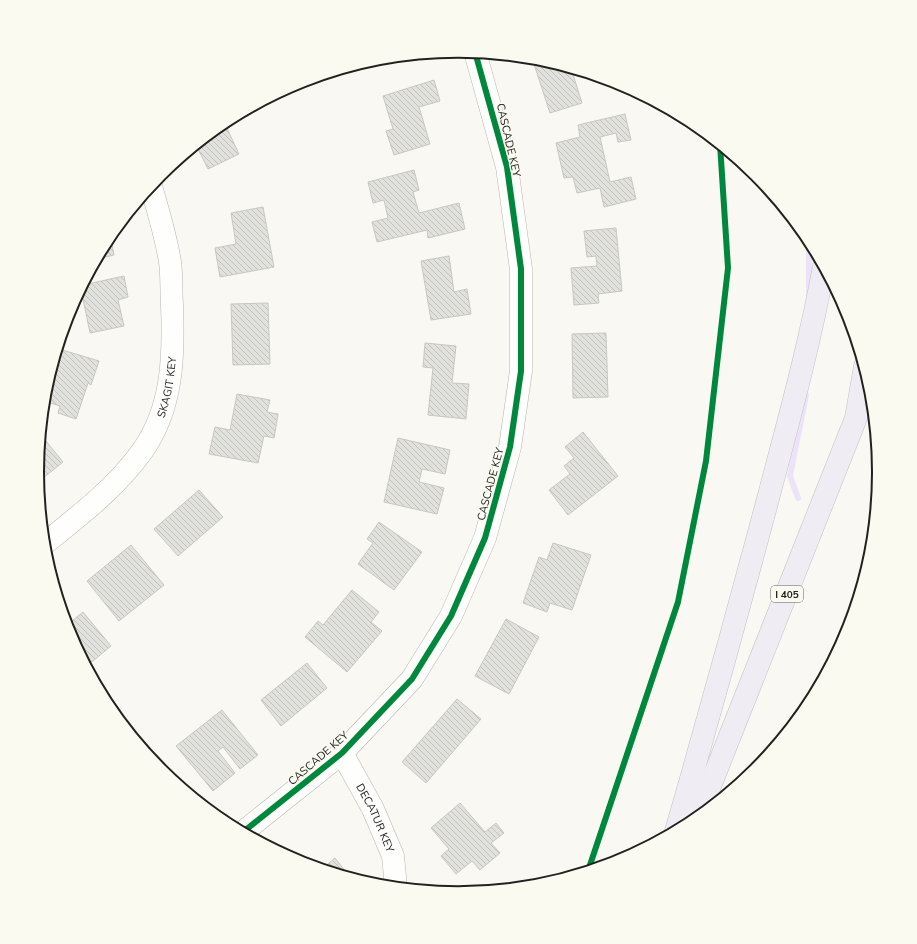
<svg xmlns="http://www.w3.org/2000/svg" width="917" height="944" font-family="Mulish,sans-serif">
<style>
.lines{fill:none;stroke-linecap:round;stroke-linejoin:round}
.stream{stroke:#ede3f9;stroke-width:6}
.building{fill:url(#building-back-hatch);stroke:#c8c7c3}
.minor-casing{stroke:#b5b4b0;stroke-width:23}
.highway-casing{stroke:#c3bec4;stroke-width:23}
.minor{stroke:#fefefd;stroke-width:22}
.highway{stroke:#f0ecf4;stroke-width:22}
.cycleway-casing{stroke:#fbfaf1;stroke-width:8}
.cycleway{stroke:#00873e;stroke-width:6}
.labels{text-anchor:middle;stroke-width:3;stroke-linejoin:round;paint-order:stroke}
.shield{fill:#fbfaf1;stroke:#63625d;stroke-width:1}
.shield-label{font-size:10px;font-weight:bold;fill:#22211e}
.street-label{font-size:11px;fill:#22211e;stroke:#fbfaf1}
.rim{fill:none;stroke:#22211e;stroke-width:2}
</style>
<defs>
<pattern id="building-back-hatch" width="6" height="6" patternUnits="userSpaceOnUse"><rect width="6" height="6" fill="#e1e1dd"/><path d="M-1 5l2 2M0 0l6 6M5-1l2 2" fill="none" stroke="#c1c1bd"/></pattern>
</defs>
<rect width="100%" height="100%" fill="#f9f8f3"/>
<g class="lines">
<g class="stream">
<path d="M809,294V238"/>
<path d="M798,498L790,476L806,395"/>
</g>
</g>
<g class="building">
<path d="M532,58L541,59L571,68L582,103L550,113Z"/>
<path d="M434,80L440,101L419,107L430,144L394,155L386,131L393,129L383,96Z"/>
<path d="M625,114L631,140L618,142L616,133L600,137L610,182L631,177L636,199L604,207L600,188L577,193L573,177L564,178L556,143L580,137L578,125Z"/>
<path d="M224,122L239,154L208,169L196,145Z"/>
<path d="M414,170L419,190L413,192L419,213L459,203L465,229L428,238L427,230L377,242L372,222L388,218L384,200L373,203L368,182Z"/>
<path d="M263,207L274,267L220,277L215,248L236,244L231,213Z"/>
<path d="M616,228L622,291L598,294L599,303L574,305L571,268L597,266L596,256L587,257L584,231Z"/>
<path d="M111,240L114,255L97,259L106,241Z"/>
<path d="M449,256L454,292L467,289L471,314L431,320L421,261Z"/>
<path d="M124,276L128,297L118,300L124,326L90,333L81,289L83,285Z"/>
<path d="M268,303L270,364L233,365L231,304Z"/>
<path d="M606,333L608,397L573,398L572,334Z"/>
<path d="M425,343L456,346L452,383L469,384L466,419L428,415L433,368L423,367Z"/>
<path d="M59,349L99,361L91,385L88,383L76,419L58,413L60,406L44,401L45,392Z"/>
<path d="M237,394L270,400L267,412L278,414L274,438L264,436L258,463L209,454L215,427L230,430Z"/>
<path d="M583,432L618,476L568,515L549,490L570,474L564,466L574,458L565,447Z"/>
<path d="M41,435L63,462L38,482L37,472Z"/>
<path d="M398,438L450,450L445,474L422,469L419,482L444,488L437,514L384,502Z"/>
<path d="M199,490L223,517L178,556L154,529Z"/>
<path d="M379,522L422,552L394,590L358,564L373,543L367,539Z"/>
<path d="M553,543L591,555L572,610L550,603L547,612L523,603L539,557L547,560Z"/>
<path d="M131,545L164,585L119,621L87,581Z"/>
<path d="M352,590L379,612L371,622L382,631L347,672L305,637L318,621L323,625Z"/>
<path d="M83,612L111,646L87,666L67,625Z"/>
<path d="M506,619L539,637L509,694L475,676Z"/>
<path d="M307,663L327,688L281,726L261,700Z"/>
<path d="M457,699L481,719L426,783L402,762Z"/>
<path d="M222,710L258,755L240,769L223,747L218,751L235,773L213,791L176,746Z"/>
<path d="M460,803L485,832L496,823L504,833L491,843L500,853L480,870L472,861L456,874L441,856L449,849L431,828Z"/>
<path d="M335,858L350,877L322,869Z"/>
</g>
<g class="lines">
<g class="minor-casing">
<g id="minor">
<path id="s1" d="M44,544C79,516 117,487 143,450C173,407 174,355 172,305C171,291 172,276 170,262C166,236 158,211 151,186"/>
<path id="s2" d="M342,753L373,809L393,856L396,887"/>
<path d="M243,832L342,753L412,679L451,616L485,538L510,447L521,371V269L507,167L475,52"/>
</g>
</g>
<g class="highway-casing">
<g id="highway">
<path d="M697,819L856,418L865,366"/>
<path d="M676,831C708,720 739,608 769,495C789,419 810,343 824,266"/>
</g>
</g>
<use href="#minor" class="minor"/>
<use href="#highway" class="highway"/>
<g class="cycleway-casing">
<g id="cycleway">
<path d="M243,832L342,753L412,679L451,616L485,538L510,447L521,371V269L507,167L475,52"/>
<path d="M588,871L678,602L706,461L728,268L720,144"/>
</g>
</g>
<use href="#cycleway" class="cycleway"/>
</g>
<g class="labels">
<rect class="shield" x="771" y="586" width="32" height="16" rx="3"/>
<g class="shield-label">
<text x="787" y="598">I 405</text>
</g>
<g class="street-label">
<text transform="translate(509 140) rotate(77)" y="4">CASCADE KEY</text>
<text dy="4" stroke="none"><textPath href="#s1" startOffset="205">SKAGIT KEY</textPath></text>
<text transform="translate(490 484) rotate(-75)" y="4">CASCADE KEY</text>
<text transform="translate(318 758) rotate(-41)" y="4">CASCADE KEY</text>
<text dy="4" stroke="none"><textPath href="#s2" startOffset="73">DECATUR KEY</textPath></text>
</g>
</g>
<path d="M0 0H917V944H0ZM44 472a414 414 0 1 1 828 0a414 414 0 1 1-828 0Z" fill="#fbfaf1" fill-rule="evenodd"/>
<path class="rim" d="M44 472a414 414 0 1 1 828 0a414 414 0 1 1-828 0Z"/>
</svg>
